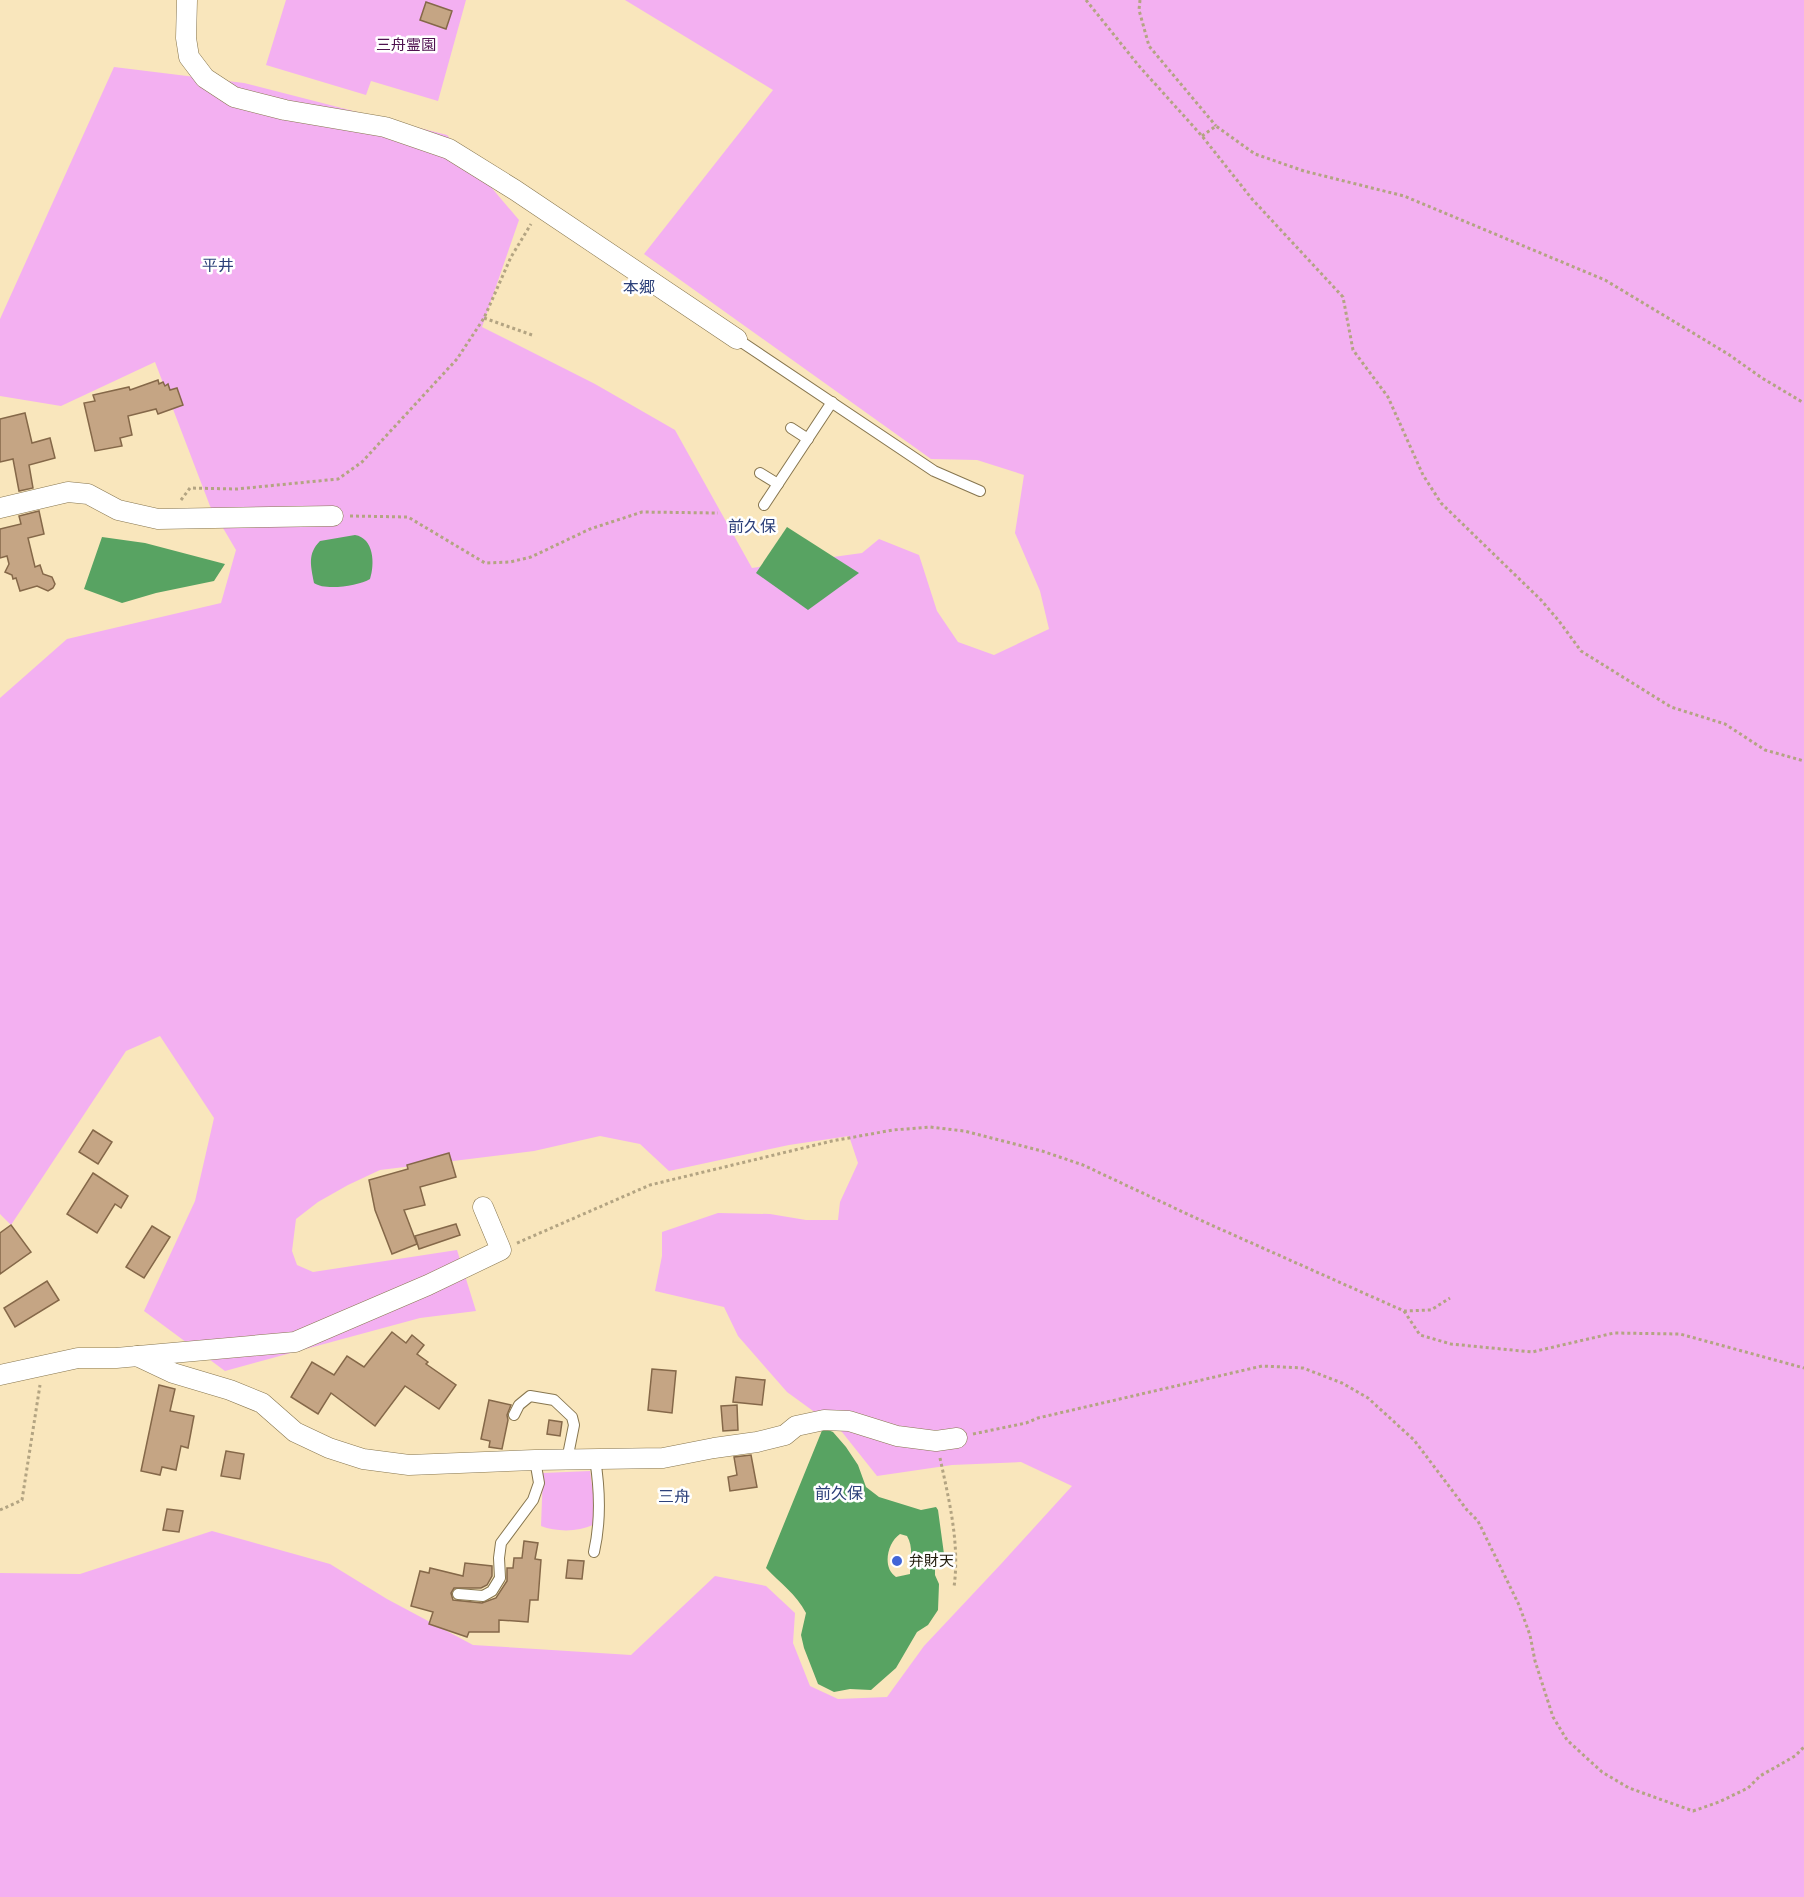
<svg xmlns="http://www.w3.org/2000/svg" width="1804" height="1897" font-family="Montserrat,'Noto Sans JP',sans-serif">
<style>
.green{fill:#f3b0f1}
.water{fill:#58a362;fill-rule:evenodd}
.building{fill:#c5a584;stroke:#856849;stroke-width:1.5}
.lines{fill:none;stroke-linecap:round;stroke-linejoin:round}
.lane-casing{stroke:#87764f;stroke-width:12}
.street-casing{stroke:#87764f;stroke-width:21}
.path{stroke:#b3a482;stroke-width:3;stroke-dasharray:3 3;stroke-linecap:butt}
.lane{stroke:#fff;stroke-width:10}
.street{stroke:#fff;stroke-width:20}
.poi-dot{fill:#4265d7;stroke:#fff;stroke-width:2}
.labels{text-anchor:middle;stroke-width:5;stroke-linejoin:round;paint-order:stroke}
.park-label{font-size:15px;fill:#4f1250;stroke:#fff}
.poi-label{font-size:15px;fill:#211b0b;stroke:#fff;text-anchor:start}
.neighbourhood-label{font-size:16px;fill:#2d417a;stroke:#fff}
</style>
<rect width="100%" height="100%" fill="#f9e6bc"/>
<g class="green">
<path d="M286,0H466L438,101L371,81L366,95L266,65Z"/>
<path d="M625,0H1804V1897H0V1573L80,1574L212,1531L330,1564L387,1599L473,1645L631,1655L715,1576L766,1586L795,1613L793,1643L810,1686L838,1699L887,1697L924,1646L1001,1564L1072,1486L1021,1462L952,1465L877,1476L842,1432L787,1392L738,1336L724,1307L655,1291L662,1256V1232L718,1213L770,1214L806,1220H838L840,1202L858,1163L849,1136L789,1145L669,1171L640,1144L600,1136L534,1151L380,1170L348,1185L318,1202L296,1219L292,1251L297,1265L313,1272L457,1250L476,1311L420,1318L225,1371L144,1311L195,1201L214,1118L160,1036L126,1051L11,1225L0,1214V698L67,639L221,603L236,550L210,506L155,362L61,406L0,396V319L114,67L244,83L447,135L519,220L482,327L595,384L675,430L752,568L862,553L879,539L919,555L937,611L958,642L994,655L1049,629L1040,591L1015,533L1024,475L977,460L931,459L644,254L773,90Z"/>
<path d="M590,1471L593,1493V1525C578,1532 556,1532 541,1526L543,1473Z"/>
</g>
<g class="water">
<path d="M787,527L859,573L808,610L756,573Z"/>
<path d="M355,535C374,538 375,564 370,579C358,586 325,591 314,583C311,566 307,554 320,541Z"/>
<path d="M102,537L145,543L225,564L214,581L156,593L122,603L84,589Z"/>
<path d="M823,1428L833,1432L846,1447L858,1465L866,1487L879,1497L921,1510L936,1507L938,1510L944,1554L935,1565V1575L939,1584L938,1610L928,1625L917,1632L896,1668L871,1690L850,1689L834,1692L818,1684L804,1648L801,1635L806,1613C796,1594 780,1583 766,1568ZM900,1534L907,1536C914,1548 910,1561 910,1574L896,1577C882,1568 887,1543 900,1534Z"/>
</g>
<g class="building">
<path d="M426,2L452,11L446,29L420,20Z"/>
<path d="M158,380L159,384L163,382L165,386L168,384L170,390L177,388L183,405L158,414L156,409L128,416L132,435L120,438L122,446L95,451L84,403L95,401L93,395L129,387L130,390Z"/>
<path d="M25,413L32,443L50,438L55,458L29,465L33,488L19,491L13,459L0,462V419Z"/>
<path d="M39,511L44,534L28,538L35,567L40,565L43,574L52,577L55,584L53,588L48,591L37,586L20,591L16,578L13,579L12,575L5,572L9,564L7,556L0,558V529L21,524L19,516Z"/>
<path d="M93,1130L112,1142L98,1164L79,1152Z"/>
<path d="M449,1153L456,1177L420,1187L425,1205L404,1210L417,1244L392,1254L375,1210L369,1180L408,1169L407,1165Z"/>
<path d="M93,1173L128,1196L121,1208L115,1204L97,1233L67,1214Z"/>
<path d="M456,1224L460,1235L419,1249L415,1236Z"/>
<path d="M11,1225L31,1252L0,1274V1233Z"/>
<path d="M152,1226L170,1237L144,1278L126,1267Z"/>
<path d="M47,1281L59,1300L15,1327L4,1308Z"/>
<path d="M392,1332L406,1343L412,1335L424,1345L417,1354L428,1362L426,1364L456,1385L439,1409L405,1386L375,1426L331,1393L318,1414L291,1397L312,1362L334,1375L347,1356L364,1367Z"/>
<path d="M652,1369L676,1371L672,1413L648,1410Z"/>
<path d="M736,1377L765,1380L762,1405L733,1402Z"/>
<path d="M159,1385L175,1389L170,1411L194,1416L188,1448L181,1446L176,1470L162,1467L160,1475L141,1471Z"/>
<path d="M489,1400L511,1405L507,1415L508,1420L502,1449L489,1447L490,1441L481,1439Z"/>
<path d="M737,1405L738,1430L723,1431L721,1406Z"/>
<path d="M549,1420L562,1422L560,1436L547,1434Z"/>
<path d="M226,1451L244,1454L240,1479L221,1476Z"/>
<path d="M751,1455L757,1487L730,1491L728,1477L737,1475L734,1457Z"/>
<path d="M167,1509L183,1511L179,1532L163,1530Z"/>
<path d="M524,1541L538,1543L535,1559L541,1560L538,1600H530L528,1622L499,1620V1632H469L467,1637L429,1624L433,1612L411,1606L420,1571L429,1573L430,1568L463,1576L465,1563L492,1566V1576L487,1585L481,1588H454L451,1593L453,1600L482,1603L496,1598L507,1581V1568H513L514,1558H522Z"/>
<path d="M568,1560L584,1561L582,1579L566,1578Z"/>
</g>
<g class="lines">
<g class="lane-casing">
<g id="lane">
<path d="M737,339L934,471L980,491"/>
<path d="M791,428L808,439"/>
<path d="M760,473L778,484"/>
<path d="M764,505L832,402"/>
<path d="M514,1415L519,1405L530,1396L554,1400L572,1417L574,1425L567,1460"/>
<path d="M594,1552C601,1521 600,1490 595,1459"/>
<path d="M458,1594L483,1596L492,1591L500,1578L499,1558L501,1543L533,1500L539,1483L535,1460"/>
</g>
</g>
<g class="street-casing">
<g id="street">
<path d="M187,0L186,38L189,57L205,78L234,97L285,110L385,127L449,149L515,190L737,339"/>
<path d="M0,508L68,492L88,494L118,510L158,519L333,516"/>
<path d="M137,1356L173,1373L230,1390L262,1403L295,1432L329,1448L363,1459L409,1465L535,1460L663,1458L714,1448L757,1442L785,1435L796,1426L824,1420L849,1421L897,1436L936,1441L957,1438"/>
<path d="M0,1375L78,1358H116L295,1342L428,1285L501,1250L483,1207"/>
</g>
</g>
<g class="path">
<path d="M1086,0L1139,66L1202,136L1252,199L1343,297L1353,350L1388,397L1423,475L1441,503L1541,600L1559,621L1581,651L1671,707L1725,724L1765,750L1804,761"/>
<path d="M1140,0L1139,10L1149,46L1216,126"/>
<path d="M1202,136L1216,126L1255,154L1304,171L1404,196L1605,280L1728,354L1762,378L1804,403"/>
<path d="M484,318L532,335"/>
<path d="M181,500L190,488L237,489L338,479L362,462L457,359L484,318L511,257L531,224"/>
<path d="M350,516L408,517L485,563L510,562L531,557L590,529L642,512L718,513"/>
<path d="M517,1243L650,1185L832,1141L893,1130L930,1127L964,1131L1042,1151L1083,1165L1200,1220L1404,1311L1431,1310L1450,1298"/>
<path d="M1404,1311L1420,1335L1451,1344L1532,1352L1614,1333L1680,1334L1804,1368"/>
<path d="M973,1434L1026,1423L1038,1418L1262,1366L1303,1368L1342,1383L1368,1398L1414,1440L1467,1510L1478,1521L1519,1605L1530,1635L1535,1661L1553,1717L1567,1740L1602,1772L1629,1788L1693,1811L1719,1802L1748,1788L1760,1776L1795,1756L1804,1747"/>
<path d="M940,1458C949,1500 960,1544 954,1587"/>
<path d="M0,1510L22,1500L40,1385"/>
<path d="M910,1564L956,1557"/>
</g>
<use href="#lane" class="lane"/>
<use href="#street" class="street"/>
</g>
<circle class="poi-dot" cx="897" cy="1561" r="6"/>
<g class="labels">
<g class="park-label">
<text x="406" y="50">三舟霊園</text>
</g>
<g class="poi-label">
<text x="909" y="1566">弁財天</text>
</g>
<g class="neighbourhood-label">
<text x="218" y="271">平井</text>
<text x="639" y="293">本郷</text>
<text x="752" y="532">前久保</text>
<text x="839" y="1499">前久保</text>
<text x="674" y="1502">三舟</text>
</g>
</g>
</svg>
